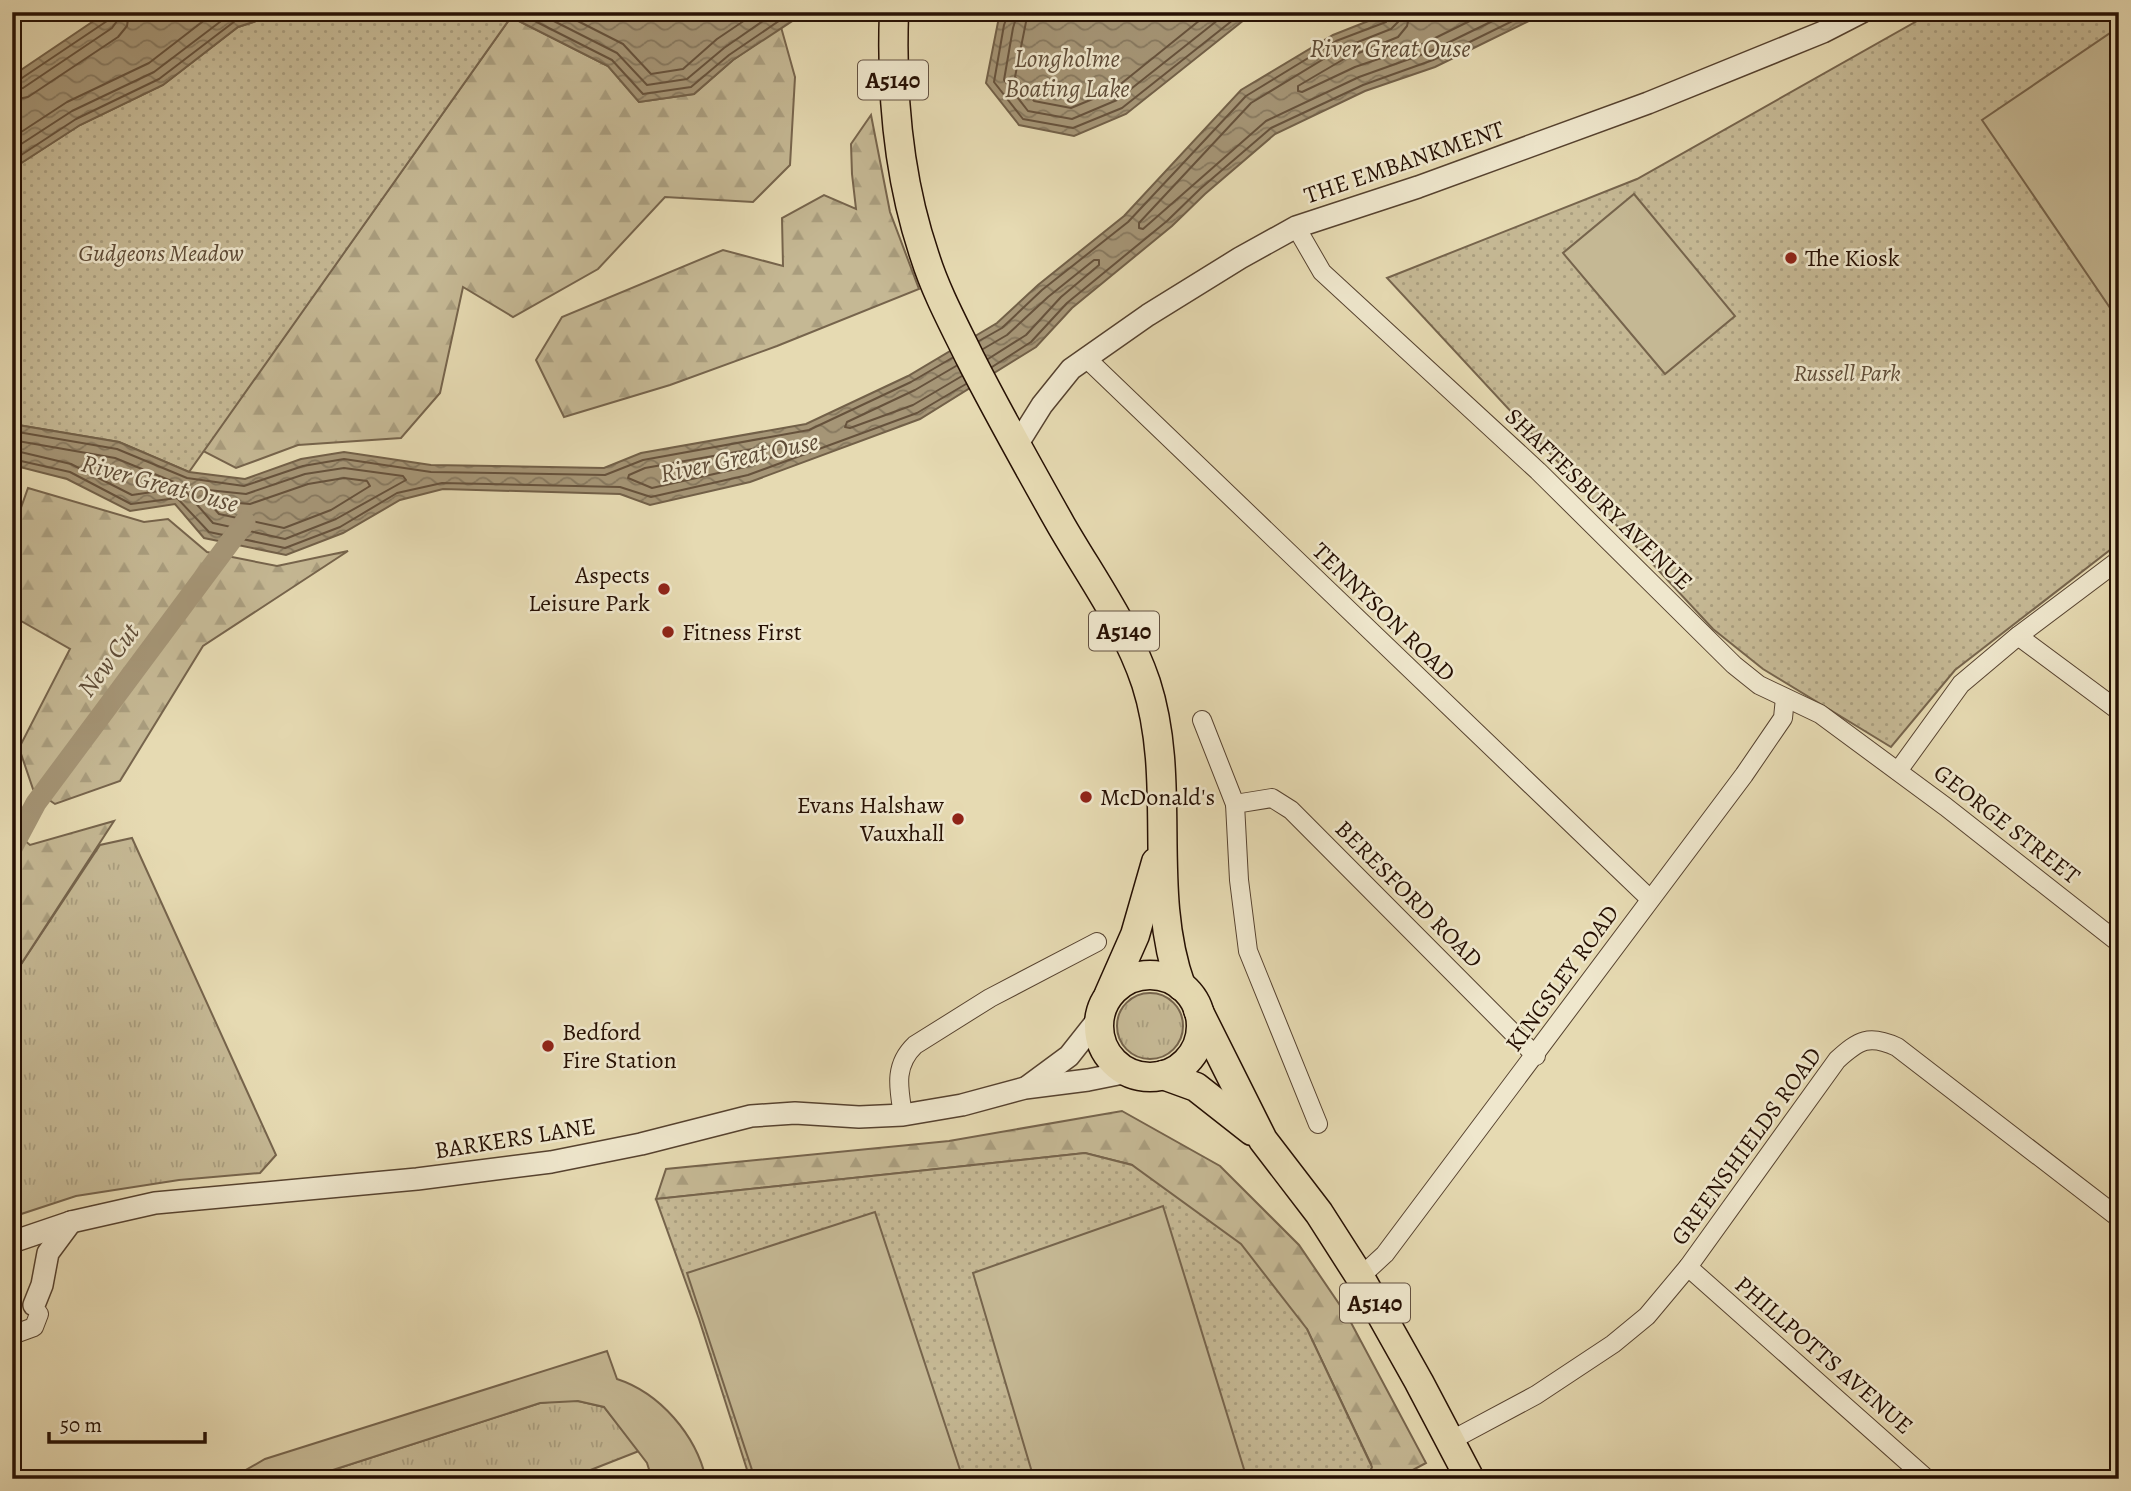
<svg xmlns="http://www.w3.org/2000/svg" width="2131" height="1491" font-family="Alegreya,serif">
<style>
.grass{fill:url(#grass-tufts);stroke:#76644c;stroke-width:2}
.forest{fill:url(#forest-firs);stroke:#76644c;stroke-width:2}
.park{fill:url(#park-dots);stroke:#76644c;stroke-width:2}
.pitch{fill:#c5b894;stroke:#76644c;stroke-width:2}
.water{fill:url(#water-waves);stroke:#726048;stroke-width:2}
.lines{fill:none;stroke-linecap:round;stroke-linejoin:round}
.shore{stroke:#66523c;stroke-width:2}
.canal{stroke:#a59576;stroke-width:21}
.minor-casing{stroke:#56422f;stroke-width:20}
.tertiary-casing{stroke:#56422f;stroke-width:24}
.primary-casing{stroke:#261003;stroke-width:31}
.minor{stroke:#efe7cd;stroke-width:18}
.tertiary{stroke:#efe7cd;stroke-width:21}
.primary{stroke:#e6dab2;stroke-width:28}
.poi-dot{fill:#8f2418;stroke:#efe7cd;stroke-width:2.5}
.labels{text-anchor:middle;stroke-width:5;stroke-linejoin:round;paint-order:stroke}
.shield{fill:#efe7cd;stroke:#625040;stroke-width:2}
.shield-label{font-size:23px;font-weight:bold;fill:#261003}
.street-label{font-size:24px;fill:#261003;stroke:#efe7cd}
.park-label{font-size:24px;font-style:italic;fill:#5e4b36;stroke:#efe7cd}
.poi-label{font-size:24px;fill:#261003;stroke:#efe7cd;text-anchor:start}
.water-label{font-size:26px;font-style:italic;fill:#5f4c37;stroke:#efe7cd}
</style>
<defs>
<pattern id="grass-tufts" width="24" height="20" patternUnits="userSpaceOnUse" patternTransform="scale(1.75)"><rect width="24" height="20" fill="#c5b894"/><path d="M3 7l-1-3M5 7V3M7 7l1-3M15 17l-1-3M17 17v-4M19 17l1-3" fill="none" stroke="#a99d7e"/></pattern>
<pattern id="forest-firs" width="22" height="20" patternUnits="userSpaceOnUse" patternTransform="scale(1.75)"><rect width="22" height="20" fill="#c5b894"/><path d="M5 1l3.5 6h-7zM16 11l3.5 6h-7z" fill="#a99d7e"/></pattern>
<pattern id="park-dots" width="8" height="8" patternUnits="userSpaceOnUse" patternTransform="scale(1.75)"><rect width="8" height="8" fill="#c5b894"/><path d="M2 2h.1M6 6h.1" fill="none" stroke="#a99d7e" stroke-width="1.8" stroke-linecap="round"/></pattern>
<pattern id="water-waves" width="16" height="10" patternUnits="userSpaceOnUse" patternTransform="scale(1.75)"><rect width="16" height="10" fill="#a59576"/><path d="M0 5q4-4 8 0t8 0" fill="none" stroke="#86785f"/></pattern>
</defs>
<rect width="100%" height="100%" fill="#e6dab2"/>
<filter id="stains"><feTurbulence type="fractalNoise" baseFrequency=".00286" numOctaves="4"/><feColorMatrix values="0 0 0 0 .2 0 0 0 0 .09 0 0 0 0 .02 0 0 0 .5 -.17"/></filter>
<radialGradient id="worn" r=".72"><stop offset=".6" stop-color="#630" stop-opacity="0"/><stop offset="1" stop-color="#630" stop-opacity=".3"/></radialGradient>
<g class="grass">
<path d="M132,838L276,1155L260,1173L179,1180L76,1196L12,1217V978L100,845Z"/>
<circle cx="1150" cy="1026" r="33"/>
<path d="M558,1401H578L604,1407L639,1451L583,1473L584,1479H305L540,1403Z"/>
</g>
<g class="forest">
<path d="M511,17L608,66L639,102L694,94L733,60L781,27L795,77L790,165L753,202L665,197L598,269L513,317L463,287L440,393L401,438L298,445L236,468L203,451Z"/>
<path d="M871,115L890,212L919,289L777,346L670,385L564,417L536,360L562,317L723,250L783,266L782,218L824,195L856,209L852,174L851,144Z"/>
<path d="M28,488L144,522L168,519L207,552L277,566L348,551L203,646L120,781L55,804L33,789L19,748L70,649L21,621L12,622V533Z"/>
<path d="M114,821L12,978V830L30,845Z"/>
<path d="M1122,1111L1220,1166L1299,1245L1348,1317L1426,1463L1396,1479H1345L1371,1464L1307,1329L1132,1165L1085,1153L656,1199L666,1169L949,1141Z"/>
</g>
<g class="park">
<path d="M284,12H486L511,17L189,472L119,442L12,424V169L80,125L163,85L238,27Z"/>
<path d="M1933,12H2119V543L1955,670L1891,747L1763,669L1713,629L1387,278L1637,179Z"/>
<path d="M1085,1153L1132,1165L1241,1244L1307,1329L1372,1467L1367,1479H750L699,1319L656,1199Z"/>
</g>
<g class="pitch">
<path d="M2119,27V321L1982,120Z"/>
<path d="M1634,194L1735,316L1665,374L1563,253Z"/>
<path d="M1163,1206L1247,1479H1034L973,1273Z"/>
<path d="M875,1212L963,1479H755L687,1273Z"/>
<path d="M607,1351L617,1379C660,1393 696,1435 706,1479H652L647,1463L604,1407L578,1401L540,1403L305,1479H230L265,1459Z"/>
</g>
<g class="water">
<path d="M107,12H284L238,27L163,85L80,125L12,169V76Z"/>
<path d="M486,12H806L733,60L694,94L639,102L608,66L511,17Z"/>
<path d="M1004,12H1254L1126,114L1074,136L1019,125L986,83L998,22Z"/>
<path d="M1391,12H1547L1435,67L1365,91L1275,134L1205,194L1172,226L1072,308L1036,347L920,419L750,482L650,505L620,494L443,489L400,500L343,533L286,555L204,538L175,504L130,511L67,479L12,465V424L119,442L189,472L245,479L301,459L344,452L431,465L604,468L641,453L806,424L908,376L997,323L1038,285L1124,216L1241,90L1333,35Z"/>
</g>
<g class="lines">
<g class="shore">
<path d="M517,12L612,60L643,94L691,87L729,55L792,12"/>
<path d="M536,12L617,53L647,85L687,79L724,48L776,12"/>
<path d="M560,12L623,44L651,74L683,69L717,39L757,12"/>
<path d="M1009,12L1004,25L994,82L1023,119L1073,128L1122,108L1243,12"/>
<path d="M1018,12L1013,28L1004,80L1028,111L1072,119L1117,100L1228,12"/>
<path d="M1028,12L1015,77L1034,101L1071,108L1112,91L1210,12"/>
<path d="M1399,12L1398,22L1391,29L1340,49L1251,103L1139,223V228L1143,229L1266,121L1359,77L1429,52L1511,12"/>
<path d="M1410,12L1407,26L1398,37L1344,59L1298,86V91L1302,92L1355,67L1425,43L1488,12"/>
<path d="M12,81L19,80L107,21L110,12"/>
<path d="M12,90L23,88L112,28L117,21L119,12"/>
<path d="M12,100L28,97L118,37L127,26L129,12"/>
<path d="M12,138L67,102L149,63L215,12"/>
<path d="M12,150L72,111L154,72L233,12"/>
<path d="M12,161L76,119L159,79L235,21L261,12"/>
<path d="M979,341L1002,328L1042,290L1128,222L1246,96L1336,41L1386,22L1391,12"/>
<path d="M983,349L1007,335L1048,297L1094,260H1099V265L1061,297L1026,335L988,359"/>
<path d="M956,366L915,390L847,422L845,427L850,428L913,405L962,376"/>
<path d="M992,367L1031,342L1067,303L1167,221L1200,189L1271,128L1363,85L1433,60L1531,12"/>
<path d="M12,431L117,449L187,478L244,486L303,466L344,459L431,472L605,475L643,460L809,430L911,382L952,358"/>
<path d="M12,440L115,458L174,482L176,486L173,489L132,495L71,464L12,450"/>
<path d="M793,442L797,444L795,449L745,467L652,488L628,478L629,475L645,468Z"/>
<path d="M12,459L70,472L131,504L177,498L209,532L285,548L340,527L397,493L442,483L620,487L651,497L748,475L917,413L966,384"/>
<path d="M344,468L403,476L406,480L336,519L285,539L213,523L186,492L189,488L246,494L305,474Z"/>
<path d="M344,478L367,481L370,486L331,510L284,528L219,514L212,506L215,501L250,504L308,484Z"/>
</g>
<path class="canal" d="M12,848L36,803L245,522"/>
<g class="minor-casing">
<g id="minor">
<path d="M1296,227L1322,272L1538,471L1734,665L1759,685L1820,714L1946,807L2119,943"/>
<path d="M1086,358L1650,899"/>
<path d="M2018,636L2119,711"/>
<path d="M1202,720L1235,804"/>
<path d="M1898,771L1961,684L2018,636L2119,560"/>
<path d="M903,1115C899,1089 893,1066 915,1045L990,998L1097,942"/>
<path d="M1318,1124L1248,951L1239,880L1235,804L1272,798L1291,810L1536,1056"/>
<path d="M1688,1267L1927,1479"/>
<path d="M1360,1277L1385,1254L1744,775L1783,718L1785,698"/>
<path d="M12,1335L34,1327L39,1314"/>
<path d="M1450,1441L1536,1395L1613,1344L1647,1316L1688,1267L1837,1060C1859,1040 1869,1034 1897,1047L2119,1218"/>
</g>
</g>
<g class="tertiary-casing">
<g id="tertiary">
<path d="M1017,445L1042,405L1071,369L1148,315L1240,258L1296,227L1418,187L1648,103L1823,32L1862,12"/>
<path d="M1027,1087L1069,1056L1099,1018"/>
<path d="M12,1242L71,1222L155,1203L417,1179L551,1162L641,1144L751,1116L795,1113L859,1117L903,1115L962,1105L1025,1088L1088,1080L1128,1072"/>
<path d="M34,1305L42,1285L48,1253L71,1222"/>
</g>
</g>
<g class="primary-casing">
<g id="primary">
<path d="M894,12C891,95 898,178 925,257C936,292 954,325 970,358C999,415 1030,470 1061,525C1091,577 1127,626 1146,683C1178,782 1146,889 1181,986"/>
<circle cx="1150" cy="1026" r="51"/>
<path d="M1109,994L1135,935L1156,862"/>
<path d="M1198,1010L1263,1140L1319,1213L1360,1277L1419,1382L1470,1479"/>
<path d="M1163,1075L1196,1087L1252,1131"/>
</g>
</g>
<use href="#minor" class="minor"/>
<use href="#tertiary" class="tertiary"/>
<use href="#primary" class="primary"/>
</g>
<g class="poi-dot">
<circle cx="1791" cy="258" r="7"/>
<circle cx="664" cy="589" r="7"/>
<circle cx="668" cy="632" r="7"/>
<circle cx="1086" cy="797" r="7"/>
<circle cx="958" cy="819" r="7"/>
<circle cx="548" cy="1046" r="7"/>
</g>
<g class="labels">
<g class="shield">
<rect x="858" y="60.5" width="70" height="39" rx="5"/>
<rect x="1089" y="611.5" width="70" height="39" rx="5"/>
<rect x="1340" y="1283.5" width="70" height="39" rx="5"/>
</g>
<g class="shield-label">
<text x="893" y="88">A5140</text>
<text x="1124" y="639">A5140</text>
<text x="1375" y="1311">A5140</text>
</g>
<g class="street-label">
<text transform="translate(1404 162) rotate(-19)" y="8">THE EMBANKMENT</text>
<text transform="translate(1599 499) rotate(44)" y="8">SHAFTESBURY AVENUE</text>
<text transform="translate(1384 612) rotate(44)" y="8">TENNYSON ROAD</text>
<text transform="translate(2007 824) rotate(38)" y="8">GEORGE STREET</text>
<text transform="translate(1409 894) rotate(45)" y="8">BERESFORD ROAD</text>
<text transform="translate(1562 978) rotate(-54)" y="8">KINGSLEY ROAD</text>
<text transform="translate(515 1138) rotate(-9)" y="8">BARKERS LANE</text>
<text transform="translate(1746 1146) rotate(-54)" y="8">GREENSHIELDS ROAD</text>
<text transform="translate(1824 1355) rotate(41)" y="8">PHILLPOTTS AVENUE</text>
</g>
<g class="park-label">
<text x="161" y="261">Gudgeons Meadow</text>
<text x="1847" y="381">Russell Park</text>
</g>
<g class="poi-label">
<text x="1805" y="266">The Kiosk</text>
<text x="650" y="583" text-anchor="end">Aspects<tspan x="650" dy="28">Leisure Park</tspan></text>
<text x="682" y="640">Fitness First</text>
<text x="1100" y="805">McDonald's</text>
<text x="944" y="813" text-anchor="end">Evans Halshaw<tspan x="944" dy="28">Vauxhall</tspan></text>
<text x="562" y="1040">Bedford<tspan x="562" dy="28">Fire Station</tspan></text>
</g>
<g class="water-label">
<text x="1390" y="57">River Great Ouse</text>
<text x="1067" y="67">Longholme<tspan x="1067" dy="30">Boating Lake</tspan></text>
<text transform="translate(739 457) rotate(-12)" y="9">River Great Ouse</text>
<text transform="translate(160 483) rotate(15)" y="9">River Great Ouse</text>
<text transform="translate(108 660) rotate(-53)" y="9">New Cut</text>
</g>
</g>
<rect width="2131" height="1491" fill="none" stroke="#e6dab2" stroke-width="42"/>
<rect x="14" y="14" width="2103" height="1463" fill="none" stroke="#261003" stroke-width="3.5"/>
<rect x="21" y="21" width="2089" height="1449" fill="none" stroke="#261003" stroke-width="2"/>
<path d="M49 1432v10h156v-10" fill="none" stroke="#261003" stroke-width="3.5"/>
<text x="60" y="1432" font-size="21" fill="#261003" stroke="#efe7cd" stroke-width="5" paint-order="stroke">50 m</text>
<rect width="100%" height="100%" filter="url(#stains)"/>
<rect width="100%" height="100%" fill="url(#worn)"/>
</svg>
